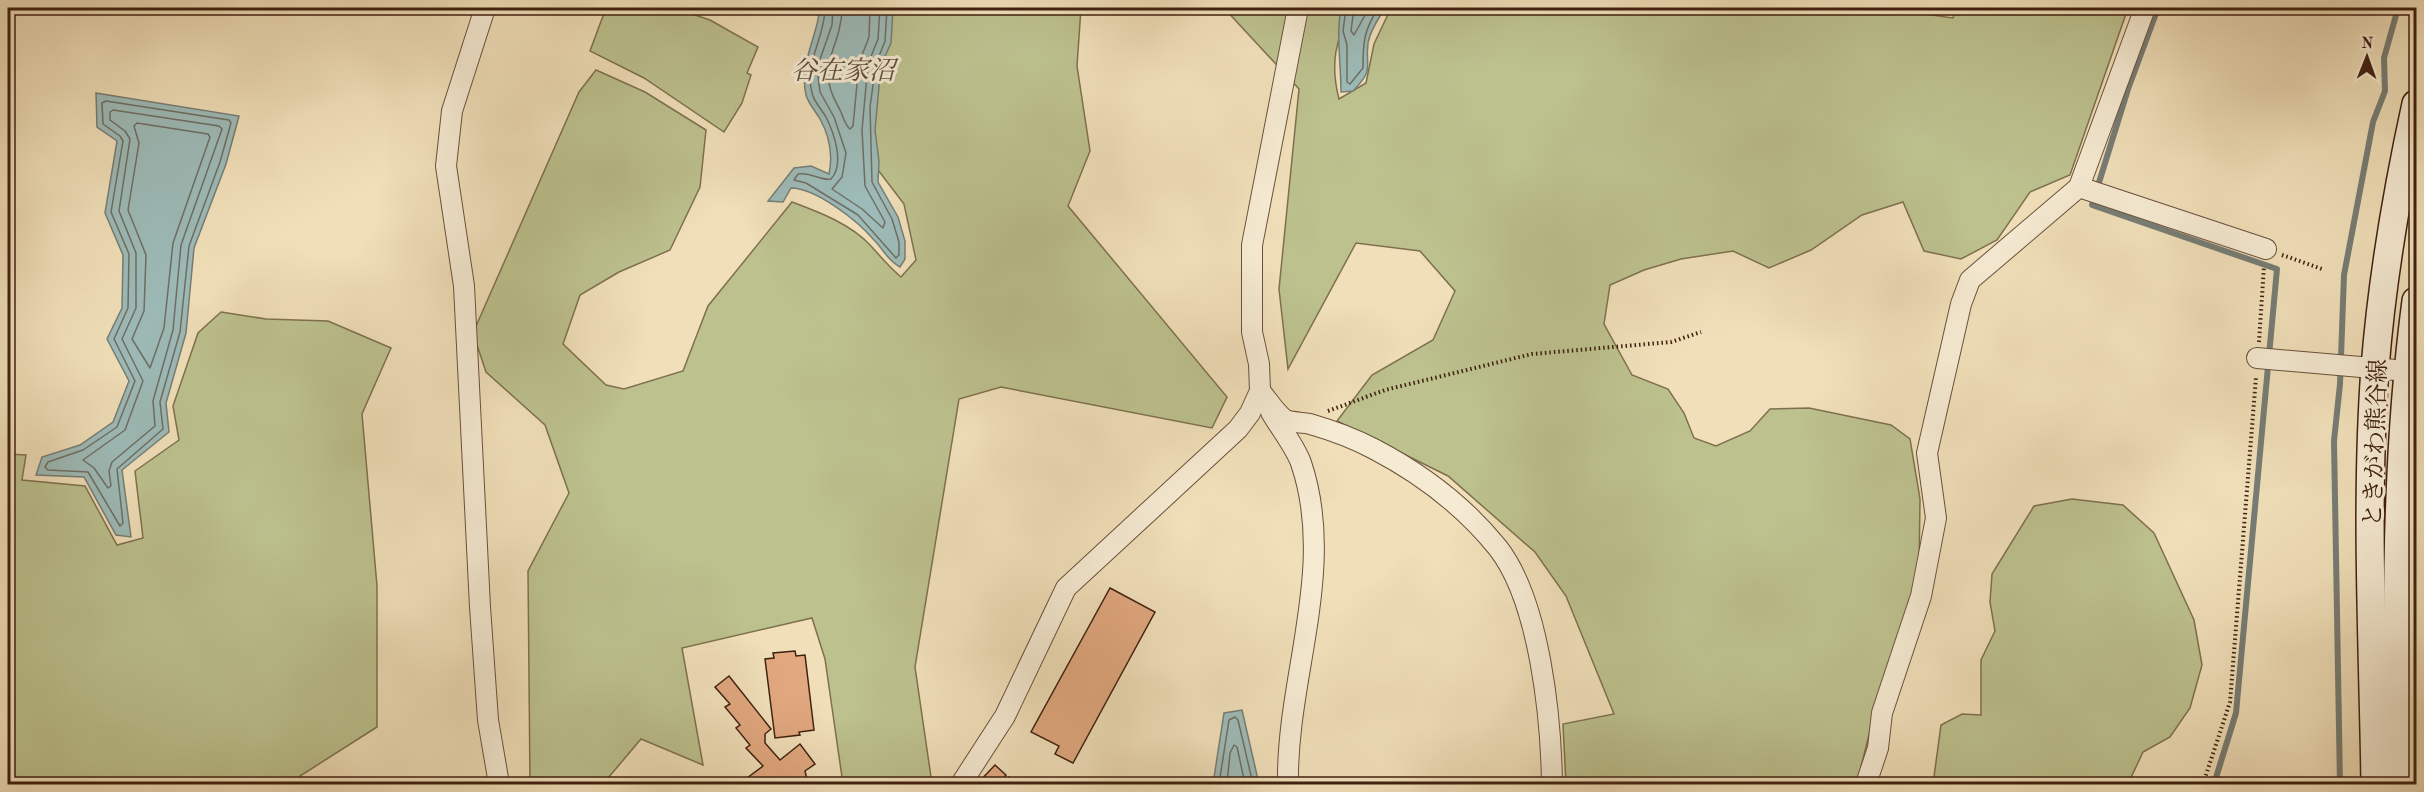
<svg xmlns="http://www.w3.org/2000/svg" width="2424" height="792" font-family="'Old Standard TT','Noto Serif JP',serif">
<style>
.green{fill:#bcc18e;stroke:#7e704f;stroke-width:1.5}
.water{fill:#9dbbb8;stroke:#777d75;stroke-width:1.5}
.lines{fill:none;stroke-linecap:round;stroke-linejoin:round}
.shore{stroke:#6e6e64;stroke-width:1.5}
.stream{stroke:#777d75;stroke-width:6}
.building{fill:#e2a880;stroke:#3f2010;stroke-width:1.5}
.street-casing{stroke:#6b503a;stroke-width:22}
.secondary-casing{stroke:#3f2010;stroke-width:30}
.path{stroke:#3f2010;stroke-width:4;stroke-dasharray:1.5 3;stroke-linecap:butt}
.street{stroke:#f5ead2;stroke-width:20}
.secondary{stroke:#f5ead2;stroke-width:27}
.labels{text-anchor:middle;stroke-width:6;stroke-linejoin:round;paint-order:stroke}
.street-label{font-size:24px;fill:#3f2010;stroke:#f5ead2}
.water-label{font-size:26px;font-style:italic;fill:#5b4e42;stroke:#f5ead2}
</style>
<rect width="100%" height="100%" fill="#f0dfb9"/>
<filter id="stains"><feTurbulence type="fractalNoise" baseFrequency=".00333" numOctaves="4"/><feColorMatrix values="0 0 0 0 .2 0 0 0 0 .09 0 0 0 0 .02 0 0 0 .5 -.17"/></filter>
<radialGradient id="worn" r=".72"><stop offset=".6" stop-color="#630" stop-opacity="0"/><stop offset="1" stop-color="#630" stop-opacity=".3"/></radialGradient>
<g class="green">
<path d="M606,8H674L710,20L758,47L747,73L751,75L742,103L724,132L644,78L590,51Z"/>
<path d="M888,8H1081L1077,66L1090,151L1068,206L1227,397L1212,428L1001,387L959,399L915,667L931,777L922,784H843L825,659L812,618L682,648L703,765L641,739L603,784H530L528,571L569,493L545,425L486,372L473,333L579,92L596,70L645,92L706,130L700,187L670,250L619,272L580,295L563,344L606,385L624,389L683,371L708,306L792,202C819,212 851,224 871,246C881,257 889,267 901,277L916,260L904,204L875,166L870,124Z"/>
<path d="M1224,8H1353C1335,39 1330,64 1339,99L1366,83L1374,44L1391,8H1882L1953,18L1956,8H2128L2070,175L2030,192L1997,240L1961,259L1924,251L1903,202L1862,215L1811,250L1769,268L1733,251L1681,259L1644,270L1610,285L1604,324L1632,375L1668,389L1684,413L1694,438L1716,446L1750,431L1770,409L1809,408L1891,425L1910,439L1920,499L1919,571L1880,691L1861,767L1891,784H1566L1563,724L1614,714L1566,596L1535,552L1448,476L1337,421L1372,375L1433,340L1455,291L1420,251L1356,243L1288,369L1279,289L1299,89Z"/>
<path d="M221,312L266,319L328,321L391,348L362,414L377,586V727L300,776L303,784H8V454L26,455L22,480L85,486L117,545L143,538L135,471L179,440L173,406L198,333Z"/>
<path d="M2072,499L2123,505L2154,533L2194,620L2202,665L2190,708L2170,737L2143,752L2128,784H1933L1941,725L1962,714L1981,715V660L1995,631L1990,602L1992,574L2034,506Z"/>
</g>
<g class="water">
<path d="M820,8H893L891,43L881,65L875,130L879,161L878,182L898,217L905,241V259L900,267C887,260 884,250 874,240C858,221 816,188 791,188L783,202L768,201L794,168L811,166L829,174C833,155 830,137 820,119C816,112 808,103 806,95C799,63 817,38 820,8Z"/>
<path d="M1341,8H1385C1379,18 1370,30 1368,43C1365,70 1375,68 1353,91L1341,92C1341,64 1336,35 1341,8Z"/>
<path d="M96,93L239,116L226,164L194,248L186,333L166,403L169,432L122,470L131,537L116,535L84,477L36,475L42,457L80,445L113,422L129,381L107,339L122,308L123,255L105,213L117,141L97,127Z"/>
<path d="M1242,710L1259,784H1213L1224,713Z"/>
</g>
<g class="lines">
<g class="shore">
<path d="M825,8C825,38 804,62 812,93C814,102 822,110 826,117C834,133 845,164 831,179C820,181 812,172 798,174L794,180L806,183L858,215L896,258L899,255V242L892,219L872,182L870,107L876,64L885,41L887,8"/>
<path d="M833,8L832,25L817,68L820,92L834,117L846,153L842,177L832,189L862,209L883,228L885,222L865,186L862,130L868,64L878,39L880,8"/>
<path d="M842,8C841,52 813,63 839,108C843,115 844,124 850,129L853,126L859,63L869,37L870,8"/>
<path d="M1346,8L1343,31L1347,45V82L1350,84L1363,68C1363,41 1364,31 1378,8"/>
<path d="M1354,8L1351,31L1354,35L1369,8"/>
<path d="M106,101L229,120L231,123L220,162L189,246L180,332L160,402L163,429L117,469L123,523L120,526L88,472L48,470L45,467L48,462L83,450L117,427L135,381L114,339L128,308L129,254L111,212L123,141L120,136L103,124L102,103Z"/>
<path d="M113,110L219,126L222,129L181,245L173,330L153,401L155,426L112,462L109,471L111,486L108,488L94,468L83,460L125,430L143,381L122,339L136,308V253L119,211L130,139L125,131L110,120V112Z"/>
<path d="M137,123L208,134L210,137L173,243L164,328L150,368L132,339L144,311L146,255L128,210L139,143L134,126Z"/>
<path d="M1219,784L1229,720L1235,717L1238,720L1253,784"/>
<path d="M1227,784L1230,753L1234,745L1237,747L1245,784"/>
</g>
<g class="stream">
<path d="M2158,8L2128,89L2092,205L2277,269L2236,713L2214,784"/>
<path d="M2340,784L2334,441L2340,384L2344,275L2373,122L2385,91L2384,58L2398,8"/>
</g>
</g>
<g class="building">
<path d="M1110,588L1155,612L1073,763L1055,754L1059,746L1031,732Z"/>
<path d="M795,651L796,656L805,655L814,730L799,732L800,735L775,738L765,659L774,658L773,653Z"/>
<path d="M729,676L771,729L765,734V743L780,760L800,744L815,764L805,771L808,784H739L763,766L746,748L750,745L736,728L740,725L725,707L730,704L715,687Z"/>
<path d="M995,765L1006,775L998,784H977Z"/>
<path d="M1009,777L1016,784H1002Z"/>
</g>
<g class="lines">
<g class="street-casing">
<g id="street">
<path d="M485,8L452,111L446,166L464,286L480,607L488,720L499,784"/>
<path d="M2079,187L2266,249"/>
<path d="M2257,358L2407,371L2416,377"/>
<path d="M1260,391C1267,399 1275,412 1284,419C1290,423 1302,422 1310,424C1331,430 1355,439 1374,449C1420,473 1465,507 1498,548C1540,602 1551,718 1552,784"/>
<path d="M1271,412C1280,428 1295,446 1301,463C1337,569 1286,678 1288,784"/>
<path d="M2398,759L2416,762"/>
<path d="M961,784L1005,716L1066,588L1238,429L1250,413L1260,391L1259,364L1252,332V245L1298,8"/>
<path d="M1866,784L1878,748L1882,713L1921,596L1936,518L1927,453L1961,304L1970,280L2079,187L2145,8"/>
</g>
</g>
<g class="secondary-casing">
<g id="secondary">
<path d="M2375,784C2373,646 2365,506 2375,368C2382,279 2397,191 2416,104"/>
<path d="M2399,784C2396,625 2395,460 2416,301"/>
</g>
</g>
<g class="path">
<path d="M2282,255L2322,269"/>
<path d="M2259,342L2264,266"/>
<path d="M1328,411L1385,390L1532,354L1671,342L1701,332"/>
<path d="M2203,784L2230,702L2256,377"/>
</g>
<use href="#street" class="street"/>
<use href="#secondary" class="secondary"/>
</g>
<g class="labels">
<g class="street-label">
<text transform="translate(2375 443) rotate(-88)" y="8">ときがわ熊谷線</text>
</g>
<g class="water-label">
<text x="843" y="79">谷在家沼</text>
</g>
</g>
<rect width="2424" height="792" fill="none" stroke="#f0dfb9" stroke-width="30"/>
<rect x="9" y="9" width="2406" height="774" fill="none" stroke="#3f2010" stroke-width="3"/>
<rect x="15" y="15" width="2394" height="762" fill="none" stroke="#3f2010" stroke-width="1.5"/>
<g transform="translate(2367 57) rotate(1)" stroke="#f5ead2" stroke-width="4.5" paint-order="stroke">
<path d="M0-4.5L10 22L0 15L-10 22Z" fill="#3f2010"/>
<text y="-9" font-size="16" font-weight="bold" text-anchor="middle" fill="#3f2010">N</text>
</g>
<rect width="100%" height="100%" filter="url(#stains)"/>
<rect width="100%" height="100%" fill="url(#worn)"/>
</svg>
